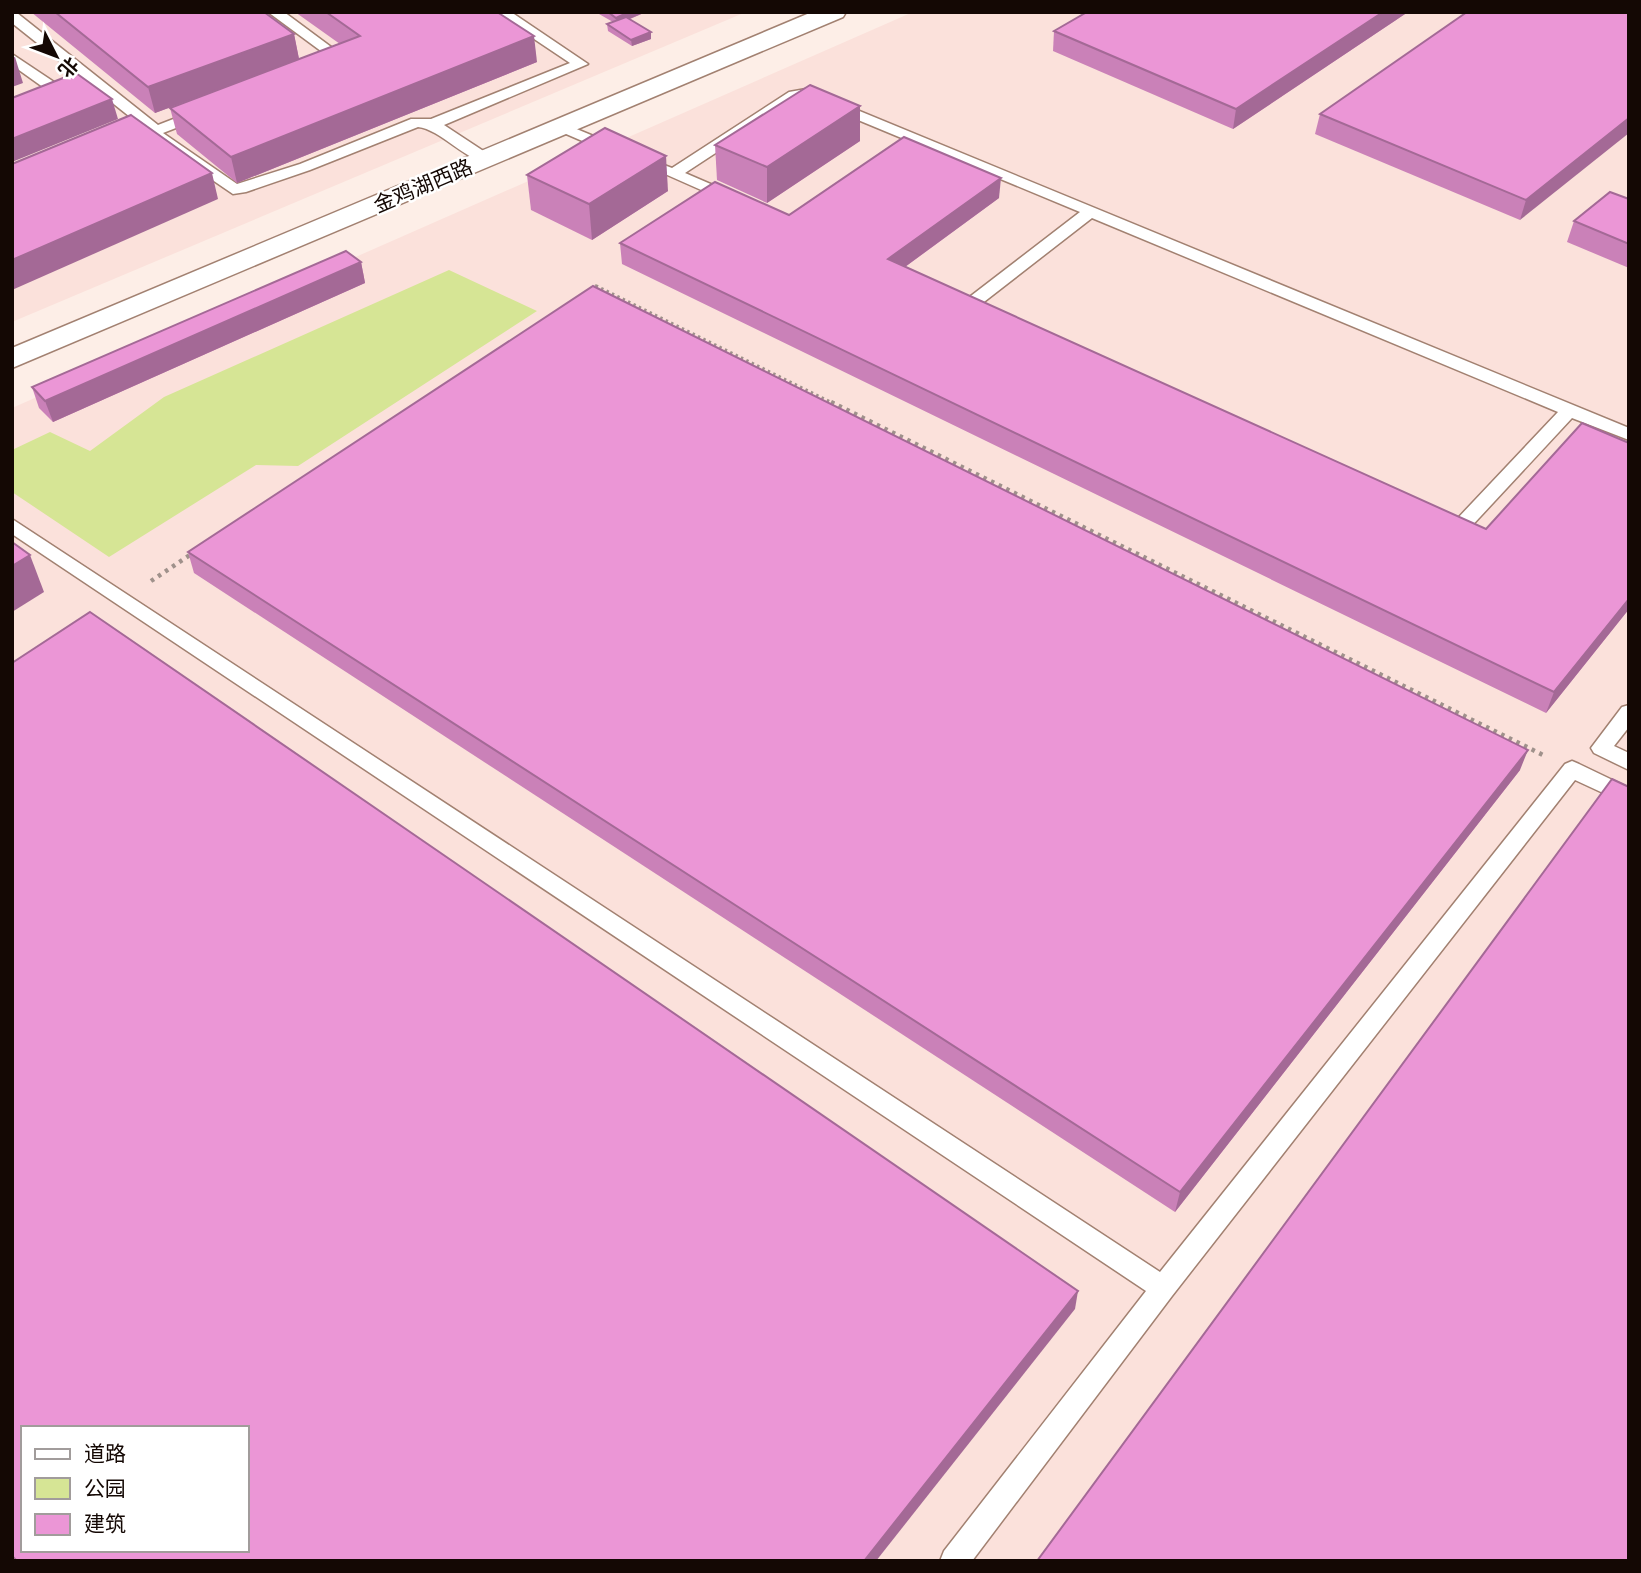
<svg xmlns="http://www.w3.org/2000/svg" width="1641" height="1573" font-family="'PT Sans Narrow','Noto Sans SC',sans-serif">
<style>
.industrial{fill:#fbe1db;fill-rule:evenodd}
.green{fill:#d6e595}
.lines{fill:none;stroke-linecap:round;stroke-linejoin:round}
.lane-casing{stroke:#a28171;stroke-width:3}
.secondary-casing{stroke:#a28171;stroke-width:3}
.path-far1{stroke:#9f918b;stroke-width:3.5;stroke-dasharray:2.5 3.5;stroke-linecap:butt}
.path{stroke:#9f918b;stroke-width:4.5;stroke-dasharray:3.5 5;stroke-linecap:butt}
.lane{fill:#fff;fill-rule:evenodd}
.secondary{fill:#fff;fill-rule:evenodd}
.wall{fill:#ca81b8}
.shaded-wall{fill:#a46996}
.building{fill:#eb96d6;stroke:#a46996;stroke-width:2;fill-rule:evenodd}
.labels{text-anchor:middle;stroke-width:5;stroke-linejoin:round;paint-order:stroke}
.far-street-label{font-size:21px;fill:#140804;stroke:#fff}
</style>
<rect width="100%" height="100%" fill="#fdeee7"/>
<g class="industrial">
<path d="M12,12H746L12,322Z"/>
<path d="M913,12H1629V1561H12V408ZM23,1428H247V1550H23Z"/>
</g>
<path class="green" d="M449,270L537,311L298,466L256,465L109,557L12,492V450L50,432L90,451L164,397Z"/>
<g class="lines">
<g class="lane-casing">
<g id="lane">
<path d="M12,12L17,13L158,125L194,111H204L206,114L204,117L163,133L237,184L300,164L411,119H431L570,63L494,12H511L588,64L444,125L491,156L494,159L491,162C472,167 441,129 418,127L310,170L246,192L233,194L151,138L149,132L12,23Z"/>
<path d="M268,12H284L346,58L334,65H324L322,62L329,57Z"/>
<path d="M12,54L57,84L59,87L57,90H47L12,65Z"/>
<path d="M806,89L1629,428V440L1572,418L1467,531C1456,534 1439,528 1433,519L1435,515L1442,513L1457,519L1558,412L1092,218L980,305L993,314L991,318C981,320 967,314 961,306L963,302L1080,212L805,98L798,99L685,173L736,195L739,198L736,201H726L656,170L664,165L672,168L789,92Z"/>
<path d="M562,123L620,147L623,150L615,155L610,153L557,130L555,127Z"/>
<path d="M12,519L1160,1272L1565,764L1572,761L1579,764L1629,788V805L1575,780L1172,1296L972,1561H940L944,1551L1146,1291L12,534Z"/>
<path d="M1629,705V727L1614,746L1629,753V770L1594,753L1591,748L1622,707Z"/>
</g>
</g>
<g class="secondary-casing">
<path id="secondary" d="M812,12H846L843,17L12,368V348Z"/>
</g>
<path class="path-far1" d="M591,290L596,286L834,404"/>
<g class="path">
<path d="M831,402L1543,755"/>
<path d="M151,581L193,553"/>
</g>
<use href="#lane" class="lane"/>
<use href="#secondary" class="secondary"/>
</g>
<g class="wall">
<path d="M31,12H264L294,34L299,59L340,44L295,12H497L537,62L237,183L177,134L170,108L258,75L155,113Z"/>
<path d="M599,12H646L630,19L651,39L632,46L608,31L607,24L613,22L599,14Z"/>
<path d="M1087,12H1408L1233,129L1053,51L1054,31Z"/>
<path d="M1629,12L1520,220L1315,134L1320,114Z"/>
<path d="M860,141L767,203L717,180L715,145Z"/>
<path d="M527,175L668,191L592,240L531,210Z"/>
<path d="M999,198L905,267L1629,609L1546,713L622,264L620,243Z"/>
<path d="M1629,199V268L1567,242L1574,221Z"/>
<path d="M361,262L365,283L53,422L39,408L32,387Z"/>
<path d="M188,552L1520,770L1175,1212L194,573Z"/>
</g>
<g class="shaded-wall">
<path d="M629,12H646L617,24L616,18Z"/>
<path d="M1383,12H1408L1233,129L1236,109Z"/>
<path d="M651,32V39L632,46L631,40Z"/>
<path d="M294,34L299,59L155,113L148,87Z"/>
<path d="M534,36L537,62L237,183L231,157Z"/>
<path d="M15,57L23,83L12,87V58Z"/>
<path d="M112,99L118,119L12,162V139Z"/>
<path d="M860,106V141L767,203V167Z"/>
<path d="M1629,118V133L1520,220L1526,200Z"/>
<path d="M666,156L668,191L592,240L589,204Z"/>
<path d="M212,173L218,199L12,290V260Z"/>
<path d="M1001,178L999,198L887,280L888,259Z"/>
<path d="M361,262L365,283L53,422L45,401Z"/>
<path d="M30,555L44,592L12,612V566Z"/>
<path d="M1629,599V609L1546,713L1554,692Z"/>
<path d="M1528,750L1520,770L1175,1212L1180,1192Z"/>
<path d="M1078,1291L1075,1309L876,1561H864Z"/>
</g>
<g class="building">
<path d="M55,12H264L294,34L148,87Z"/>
<path d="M326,12H497L534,36L231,157L170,108L360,36Z"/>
<path d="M608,12H629L616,18Z"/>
<path d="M1087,12H1383L1236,109L1054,31Z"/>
<path d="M1467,12H1629V118L1526,200L1320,114Z"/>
<path d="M626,17L651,32L631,40L607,24Z"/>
<path d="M76,73L112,99L12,139V98Z"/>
<path d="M810,85L860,106L767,167L715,145Z"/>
<path d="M131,115L212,173L12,260V164Z"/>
<path d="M605,128L666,156L589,204L527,175Z"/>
<path d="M904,137L1001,178L888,259L1486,529L1582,423L1629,443V599L1554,692L620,243L715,182L789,215Z"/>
<path d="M1610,192L1629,199V244L1574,221Z"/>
<path d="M346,251L361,262L45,401L32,387Z"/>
<path d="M593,286L1528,750L1180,1192L188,552Z"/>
<path d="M12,542L30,555L12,566Z"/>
<path d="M90,612L1078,1291L864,1561H17L12,1556V663ZM23,1428H247V1550H23Z"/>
<path d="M1612,779L1629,787V1561H1037Z"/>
</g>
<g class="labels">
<g class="far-street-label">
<text transform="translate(423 186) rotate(-23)" y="7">金鸡湖西路</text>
</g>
</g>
<rect width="1641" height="1573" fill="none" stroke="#140804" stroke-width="28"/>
<rect x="21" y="1426" width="228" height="126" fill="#ffffff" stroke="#a19c9b" stroke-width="2"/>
<rect x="35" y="1449" width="35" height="10" fill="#ffffff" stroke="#a19c9b" stroke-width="2"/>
<text x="84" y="1461" font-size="21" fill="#140804">道路</text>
<rect x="35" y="1478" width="35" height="21" fill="#d6e595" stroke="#a19c9b" stroke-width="2"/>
<text x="84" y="1496" font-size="21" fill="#140804">公园</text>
<rect x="35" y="1514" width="35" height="21" fill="#eb96d6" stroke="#a19c9b" stroke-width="2"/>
<text x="84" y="1531" font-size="21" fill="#140804">建筑</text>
<g transform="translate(56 56) rotate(132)" stroke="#ffffff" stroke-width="5" paint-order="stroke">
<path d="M0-5L12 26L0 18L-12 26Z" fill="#140804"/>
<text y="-10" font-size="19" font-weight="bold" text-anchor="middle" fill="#140804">北</text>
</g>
</svg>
